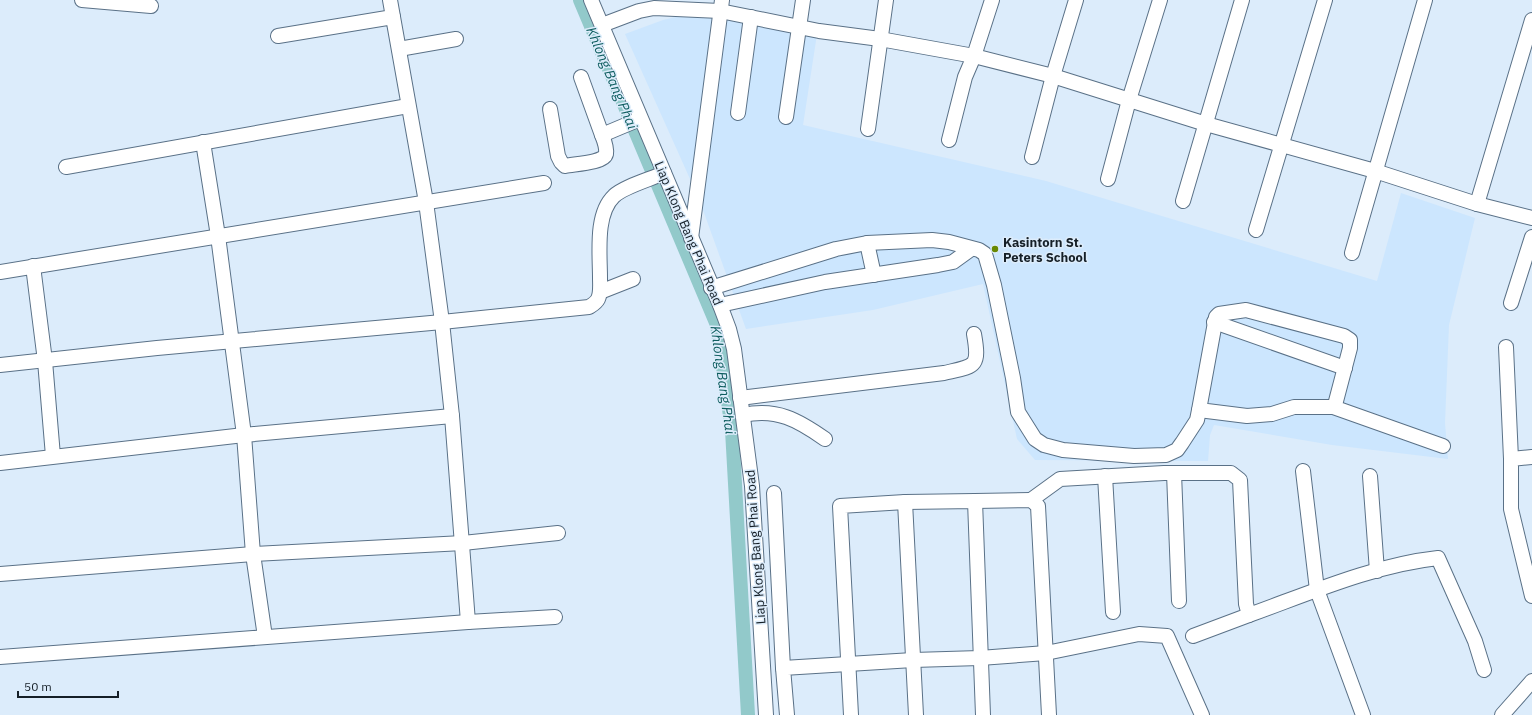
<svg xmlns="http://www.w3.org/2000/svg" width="1532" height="715" font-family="'IBM Plex Sans',sans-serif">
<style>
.built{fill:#cce6fe}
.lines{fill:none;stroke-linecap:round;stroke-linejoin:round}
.canal{stroke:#92c9ca;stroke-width:14}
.minor-casing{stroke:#5a7187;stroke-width:16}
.minor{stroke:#fff;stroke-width:14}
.poi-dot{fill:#688802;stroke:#dcecfb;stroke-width:1.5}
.labels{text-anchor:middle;stroke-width:3;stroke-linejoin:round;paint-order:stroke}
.street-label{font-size:13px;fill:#151f27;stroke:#dcecfb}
.poi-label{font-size:13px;font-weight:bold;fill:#151f27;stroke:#dcecfb;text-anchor:start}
.water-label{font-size:14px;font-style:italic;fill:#0e5d5f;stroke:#dcecfb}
</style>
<rect width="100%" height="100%" fill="#dcecfb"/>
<path class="built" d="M688,14L817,34L803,125L1046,181L1377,281L1401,193L1475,218L1449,325L1445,423L1448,459L1332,445L1214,425L1210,435L1208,461L1035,460L1017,439L983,284L873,310L746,329L699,199L625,34L663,20Z"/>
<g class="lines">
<path class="canal" d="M580,0L717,325L732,430L748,715"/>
<g class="minor-casing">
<g id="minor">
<path d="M82,0L151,6"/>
<path d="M390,0L393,17"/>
<path d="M591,0L720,305L729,329L734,349L752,486L766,715"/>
<path d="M602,25L639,11L654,8L720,11L819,31L880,39L974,56L1053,76L1206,124L1375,171L1477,204L1532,218"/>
<path d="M278,36L393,17L426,202L442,322L452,416L468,622"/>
<path d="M399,49L456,39"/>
<path d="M581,77L602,135"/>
<path d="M550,109L558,156L561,162L565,166C573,164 604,163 606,154C607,148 604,140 602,135L640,119"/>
<path d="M738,113L751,17"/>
<path d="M786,117L803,0"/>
<path d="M868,129L886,0"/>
<path d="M949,140L965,77L974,56L992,0"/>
<path d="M203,142L218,236L244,435L253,554L265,637"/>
<path d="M1032,157L1053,76L1076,0"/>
<path d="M66,167L408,106"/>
<path d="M1108,179L1129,100L1160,0"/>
<path d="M1183,201L1242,0"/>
<path d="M1477,204L1532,20"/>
<path d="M1256,230L1325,0"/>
<path d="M691,238L722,0"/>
<path d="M867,243L874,275"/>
<path d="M1352,253L1425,0"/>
<path d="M33,266L45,361L53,456"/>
<path d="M0,272L544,183"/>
<path d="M711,288L836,249L867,243L932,240L949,242L979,250L985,254L994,285L1013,378L1018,412L1035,439L1044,445L1063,450L1134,456L1166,455L1177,450L1182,443L1197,420L1199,410"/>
<path d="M600,292L633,279"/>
<path d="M1511,303L1532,237"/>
<path d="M720,305L825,282L938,265L953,262L971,249"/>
<path d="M1214,322L1345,368"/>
<path d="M1506,347L1511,459"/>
<path d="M0,365L157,348L442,322L589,307C592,305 596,303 598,299C601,293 600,285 600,278C600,253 595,214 614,196C623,187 651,179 664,173"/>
<path d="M740,398L944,373C975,366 980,368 974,334"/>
<path d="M1333,407L1335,405L1350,348V340L1344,336L1246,310L1219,314L1216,317L1199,410L1247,416L1272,414L1294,407H1333L1443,446"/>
<path d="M743,415C777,408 798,420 825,439"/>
<path d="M1532,457L1511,459V509L1532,596"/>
<path d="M0,463L244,435L452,416"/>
<path d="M1303,471L1317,590L1363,715"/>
<path d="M1174,473L1179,601"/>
<path d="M1105,476L1113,612"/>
<path d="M1370,476L1377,571"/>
<path d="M774,493L783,668"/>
<path d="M1031,500L1060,479L1164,473H1231L1240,480L1246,604L1249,615L1193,636"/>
<path d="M975,501L1031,500L1038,506L1049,715"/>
<path d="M905,502L975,501L983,715"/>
<path d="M0,574L253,554L463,543L558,533"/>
<path d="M1249,615C1310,593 1374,565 1438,558L1475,641L1484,670"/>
<path d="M0,657L468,622L555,617"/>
<path d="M787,715L783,668L913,660L980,658L1046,653L1139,634L1167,636L1202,715"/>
<path d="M851,715L840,506L905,502L916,715"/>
<path d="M1502,715L1532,681"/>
</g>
</g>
<use href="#minor" class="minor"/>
</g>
<circle class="poi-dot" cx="995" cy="249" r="4"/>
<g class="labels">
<g class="street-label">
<text transform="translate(689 233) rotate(67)" y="5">Liap Klong Bang Phai Road</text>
<text transform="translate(755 547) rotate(-94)" y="5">Liap Klong Bang Phai Road</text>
</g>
<g class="poi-label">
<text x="1003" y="247">Kasintorn St.<tspan x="1003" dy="15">Peters School</tspan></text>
</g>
<g class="water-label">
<text transform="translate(612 78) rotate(67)" y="5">Khlong Bang Phai</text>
<text transform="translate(723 380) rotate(82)" y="5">Khlong Bang Phai</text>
</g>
</g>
<path d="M18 691v6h100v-6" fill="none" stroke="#151f27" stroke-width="2"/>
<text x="24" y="691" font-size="12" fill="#151f27" stroke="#dcecfb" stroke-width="3" paint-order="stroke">50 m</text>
</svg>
